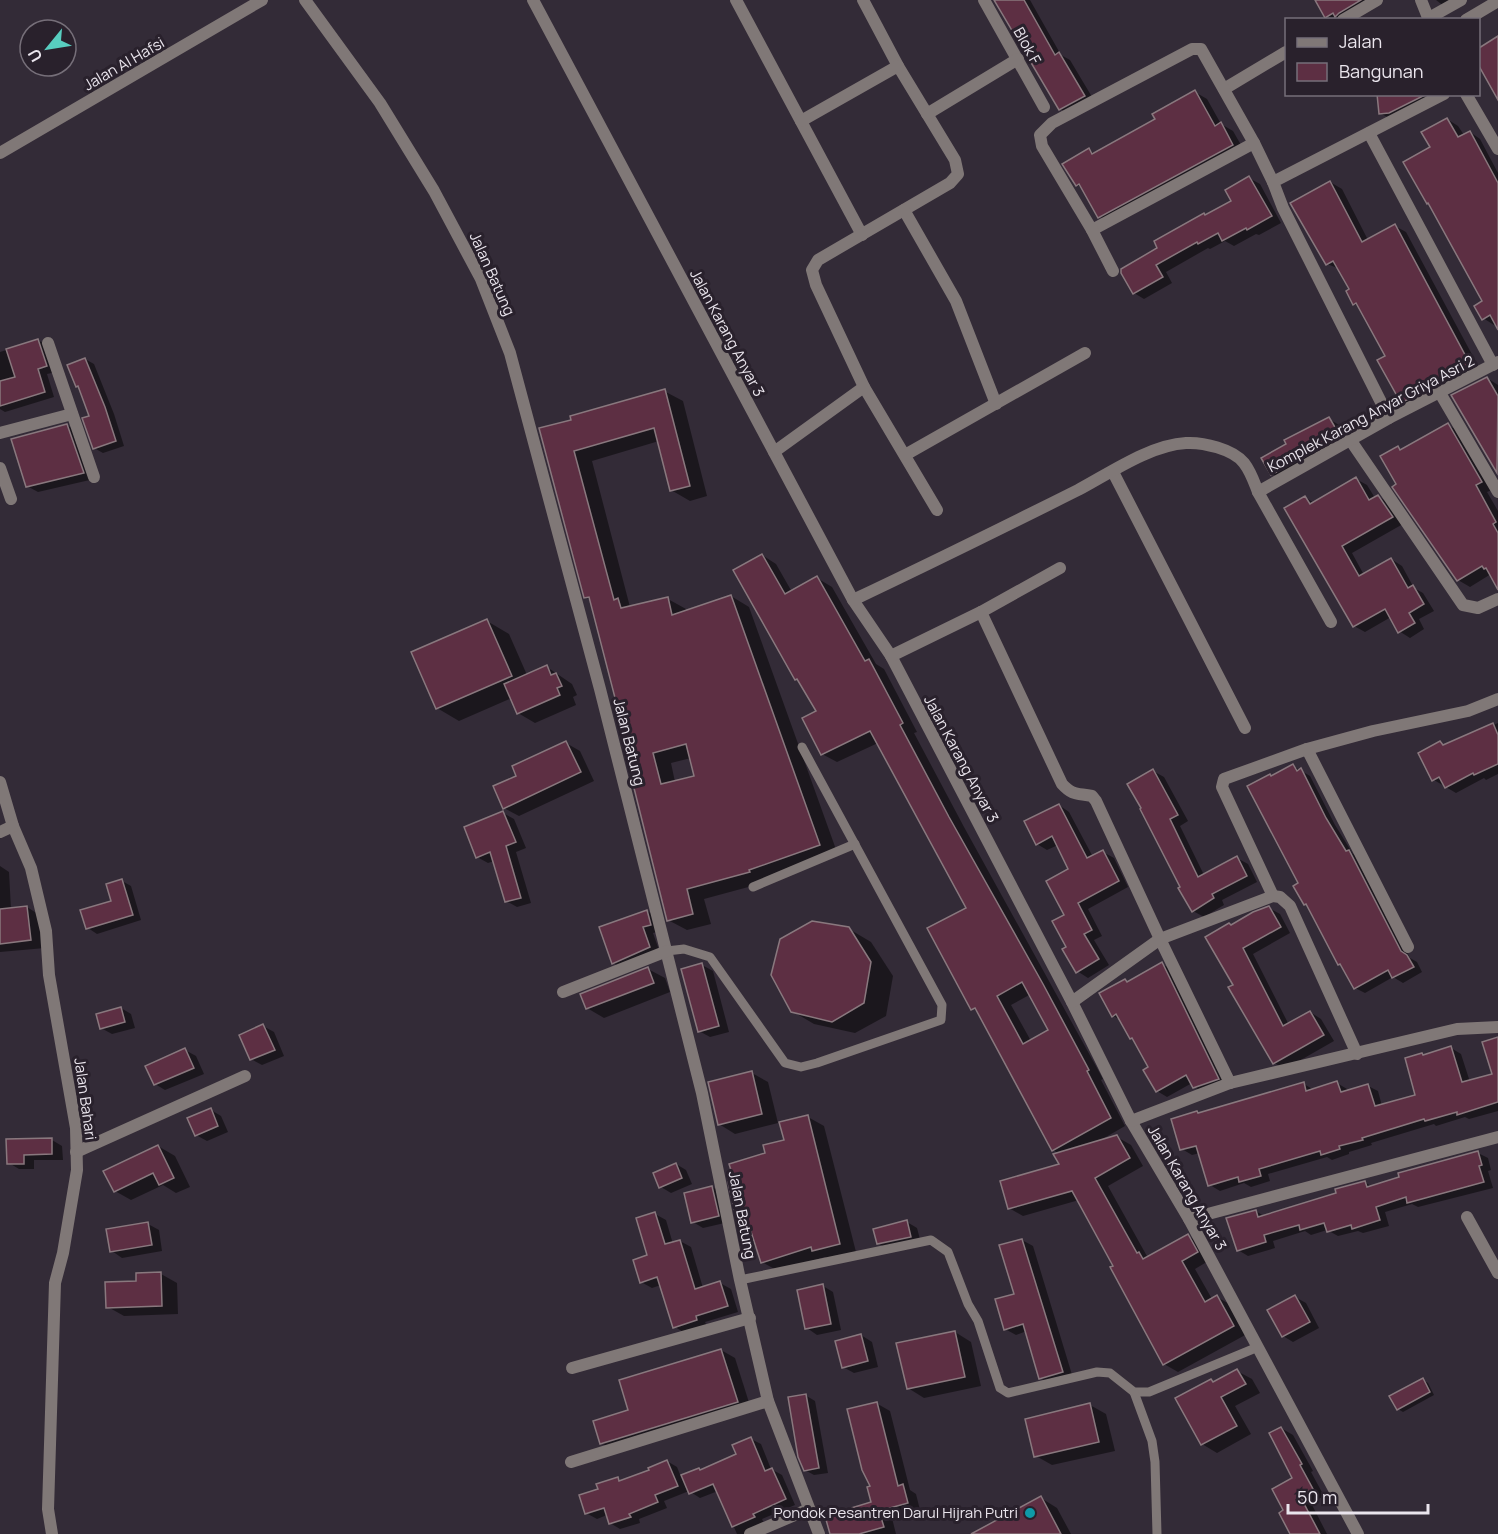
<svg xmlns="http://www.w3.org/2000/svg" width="1498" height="1534" font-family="Manrope,sans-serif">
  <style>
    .shadow { fill: #0007; fill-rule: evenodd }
    .building { fill: #5d2f43; stroke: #89787e; stroke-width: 1.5; fill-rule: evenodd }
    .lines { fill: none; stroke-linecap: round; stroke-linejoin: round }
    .service { stroke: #807877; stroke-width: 9 }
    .minor { stroke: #807877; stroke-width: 12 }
    .culture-dot { fill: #0f9aa8; stroke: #29212c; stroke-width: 2 }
    .labels { text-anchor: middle; stroke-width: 6; stroke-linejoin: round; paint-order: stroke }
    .street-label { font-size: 15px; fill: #eae5ed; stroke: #29212c }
    .poi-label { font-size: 15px; fill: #eae5ed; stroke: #29212c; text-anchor: end }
  </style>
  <rect width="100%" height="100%" fill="#332b37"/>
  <!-- shadow -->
  <g class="shadow">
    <polygon points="996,0 1030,0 1061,55 1070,60 1095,102 1071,115 1060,109"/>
    <polygon points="1317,0 1381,0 1349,20 1331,20 1326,17"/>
    <polygon points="1436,0 1467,0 1449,10"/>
    <polygon points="1195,92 1207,99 1221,124 1233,131 1245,152 1111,223 1099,216 1084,189 1077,185 1089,150 1096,154 1157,119"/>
    <polygon points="1379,94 1430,94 1433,100 1389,118 1380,113"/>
    <polygon points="1447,119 1458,126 1464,135 1470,132 1480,139 1498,173 1498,322 1494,325 1483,318 1484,302 1431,205 1428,203 1432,148"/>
    <polygon points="1249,178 1260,184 1281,223 1259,235 1256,234 1234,246 1225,241 1210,249 1208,248 1166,272 1172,283 1144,299 1134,293 1160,249 1207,216 1233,202"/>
    <polygon points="1330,182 1342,189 1368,240 1395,226 1406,232 1482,373 1413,408 1402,402 1387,356 1359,306 1354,304 1351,290 1340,269 1327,264"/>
    <polygon points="38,340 48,346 56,372 47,374 54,397 5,412 0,409 0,352"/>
    <polygon points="85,359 94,364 114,414 124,446 103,453 94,448 91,417 80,387 77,386"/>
    <polygon points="1487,378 1498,385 1498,472 1454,396"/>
    <path d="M664,391L683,401L707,496L690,501L671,490L659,441L592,461L630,607L668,599L686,609L687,612L731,596L749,607L838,855L767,882L704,899L711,924L687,930L668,920L638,784L591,600L585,597L541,429L573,421ZM691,758L696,778L675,782L671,763Z"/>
    <polygon points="1329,419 1339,425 1347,439 1282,479 1272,474"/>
    <polygon points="67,425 78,432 94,479 38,492 27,486"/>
    <polygon points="1448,425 1460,432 1494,489 1487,492 1498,511 1498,587 1491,574 1470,587 1458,580 1398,485 1398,448 1402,450"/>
    <polygon points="1356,479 1367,485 1375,498 1378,496 1388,503 1403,524 1352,553 1364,575 1391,559 1402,566 1414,588 1423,593 1434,611 1419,619 1424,629 1410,638 1399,631 1391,617 1365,632 1354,626 1305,497 1314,503"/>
    <path d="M762,555L776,564L792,592L817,578L832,587L876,664L884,669L917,732L914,733L964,827L1103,1079L1101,1080L1125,1126L1099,1141L1117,1137L1131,1145L1143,1166L1108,1186L1148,1258L1188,1236L1202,1244L1210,1260L1195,1269L1212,1299L1217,1297L1231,1305L1247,1334L1178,1372L1164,1364L1115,1266L1079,1200L1023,1216L1009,1208L1061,1165L1060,1154L1053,1150L979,1012L973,1009L968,909L878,743L837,762L822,754L818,712L799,680L796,679ZM1031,994L1050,1030L1031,1041L1011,1005Z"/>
    <polygon points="487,621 509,634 527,675 547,667 572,684 577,695 573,697 576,705 535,723 518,713 512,698 459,721 437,708"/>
    <polygon points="1498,723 1498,774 1486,780 1484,778 1456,793 1434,780 1440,742 1446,746"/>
    <polygon points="566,743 580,751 594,781 519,816 504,808 518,777"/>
    <polygon points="1293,766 1310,776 1335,825 1353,854 1359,857 1410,958 1417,962 1422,972 1403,983 1393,977 1365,993 1355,988 1309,906 1305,904 1270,775 1273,777"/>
    <polygon points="1153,771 1164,777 1188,821 1180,826 1204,875 1237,858 1248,864 1257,882 1222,900 1224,905 1204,917 1193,911 1182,888"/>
    <polygon points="1059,805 1069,812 1093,857 1103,852 1114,858 1128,887 1088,909 1102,936 1094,940 1109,965 1088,978 1077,971 1068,948 1066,915 1070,869 1058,845 1047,850 1037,844"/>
    <polygon points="503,813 514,819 526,848 516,852 531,903 517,907 506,901 494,861 488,863 477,857"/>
    <polygon points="0,866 9,872 11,909 27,907 41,916 45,948 0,952"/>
    <polygon points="122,881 131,886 141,920 97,934 88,928 113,902"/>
    <polygon points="1269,908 1280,914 1290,933 1253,954 1289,1025 1310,1012 1321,1019 1334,1041 1285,1069 1274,1063 1235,985 1232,926"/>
    <polygon points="647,911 658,917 661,931 653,933 660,953 624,969 613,963"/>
    <polygon points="849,929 871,942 893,976 886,1016 855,1033 814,1024 792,1011"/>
    <polygon points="1162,964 1172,970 1228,1084 1205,1093 1194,1087 1192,1083 1167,1097 1157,1091 1150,1068 1135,1040 1131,1038 1121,1020 1113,1016 1125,980 1128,982"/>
    <polygon points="702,965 713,971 729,1032 710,1037 699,1031"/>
    <polygon points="648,969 665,978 670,992 604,1018 587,1008"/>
    <polygon points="121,1008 131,1014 135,1028 112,1034 101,1028"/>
    <polygon points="263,1026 274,1032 284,1056 262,1065 251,1059"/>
    <polygon points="1451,1048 1461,1054 1470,1082 1498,1073 1498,1111 1469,1119 1465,1117 1436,1126 1434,1124 1371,1143 1372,1145 1349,1152 1349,1154 1332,1160 1327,1157 1268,1174 1270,1181 1251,1187 1244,1183 1220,1191 1210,1185 1200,1153 1192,1155 1182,1149 1197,1112 1200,1114 1304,1084 1314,1090 1337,1083 1347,1089 1348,1092 1368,1086 1378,1091 1382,1106 1416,1096"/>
    <polygon points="185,1050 196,1056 204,1074 165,1090 155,1084"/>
    <polygon points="752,1073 768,1082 778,1123 735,1134 719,1124"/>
    <polygon points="211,1110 221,1116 228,1132 207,1141 196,1135"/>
    <polygon points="808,1117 824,1126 856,1252 829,1259 825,1257 778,1271 762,1262 747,1218 736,1211 736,1181 786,1141"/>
    <polygon points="52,1140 62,1146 63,1160 34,1160 34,1169 19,1169 9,1163"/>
    <polygon points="158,1146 175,1156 190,1187 176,1193 163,1185 131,1200 115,1191"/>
    <polygon points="1478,1153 1488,1158 1491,1170 1488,1171 1493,1188 1418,1207 1412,1204 1385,1212 1389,1226 1363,1233 1358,1231 1338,1236 1327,1230 1311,1235 1305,1231 1273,1241 1275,1248 1248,1256 1238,1250 1256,1211 1265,1217 1338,1194 1365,1182 1372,1187"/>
    <polygon points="676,1164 686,1170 692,1184 671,1193 661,1187"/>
    <polygon points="712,1187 723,1193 729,1222 703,1228 693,1222"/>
    <polygon points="655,1214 666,1220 673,1244 680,1241 691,1247 703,1288 720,1283 731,1289 738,1312 705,1322 707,1326 685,1333 675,1327 661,1285 652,1288 641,1282 649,1256"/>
    <polygon points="907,1222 917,1228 921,1243 889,1250 878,1243"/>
    <polygon points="148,1224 159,1230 162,1251 122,1258 112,1251"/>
    <polygon points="1022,1240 1033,1246 1073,1378 1051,1384 1040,1378 1027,1331 1016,1335 1005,1329 1015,1295"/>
    <polygon points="161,1274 177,1283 178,1314 124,1316 108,1307 138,1282"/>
    <polygon points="823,1286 833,1292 841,1330 817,1335 807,1328"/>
    <polygon points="1295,1297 1306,1303 1319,1328 1293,1342 1283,1336"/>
    <polygon points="955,1332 971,1342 981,1386 924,1398 908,1388"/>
    <polygon points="861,1335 872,1342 878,1367 854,1373 843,1367"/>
    <polygon points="721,1350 735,1358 751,1409 615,1451 601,1443 630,1411"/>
    <polygon points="1237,1371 1252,1379 1260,1393 1235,1406 1251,1434 1217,1453 1202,1444 1211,1380 1215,1382"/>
    <polygon points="1423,1380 1428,1383 1434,1395 1403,1412 1398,1409"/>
    <polygon points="805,1395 815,1401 828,1473 814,1475 805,1470"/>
    <polygon points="876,1403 890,1411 910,1490 916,1494 920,1510 892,1518 896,1534 832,1534 873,1503"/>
    <polygon points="1090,1405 1106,1414 1115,1451 1052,1465 1036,1456"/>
    <polygon points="1281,1428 1293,1435 1313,1471 1311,1472 1324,1496 1311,1503 1327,1534 1292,1534 1285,1511 1294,1479"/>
    <polygon points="751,1439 761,1444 771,1469 782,1475 795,1505 762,1519 766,1528 753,1534 737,1534 718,1491 700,1498 689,1491 664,1501 667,1508 639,1519 640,1523 620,1529 610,1523 607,1515 597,1519 586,1513 600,1490 618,1479 623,1482 651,1471 667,1461 677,1467 681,1477 699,1470 701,1471 738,1455"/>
    <polygon points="1041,1498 1057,1508 1071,1534 974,1534"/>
  </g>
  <!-- building -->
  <g class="building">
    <polygon points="994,0 1024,0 1055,55 1059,52 1085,96 1059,110"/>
    <polygon points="1315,0 1361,0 1339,13 1335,17 1333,13 1325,18"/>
    <polygon points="1498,36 1498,100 1479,66 1479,48"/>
    <polygon points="1195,90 1215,126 1221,122 1233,145 1098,218 1079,184 1076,186 1062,164 1089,148 1092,154 1155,119 1152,114"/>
    <polygon points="1377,94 1425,94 1425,95 1389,113 1379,114"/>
    <polygon points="1447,118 1458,137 1470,131 1498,183 1498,330 1490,315 1482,320 1474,306 1482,301 1428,203 1427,204 1403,162 1430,147 1421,132"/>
    <polygon points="1249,176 1272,216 1247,230 1246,228 1222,241 1218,233 1198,244 1197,242 1156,265 1163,277 1133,294 1121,273 1121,269 1157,248 1154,241 1204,213 1205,215 1231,201 1225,190"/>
    <polygon points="1330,181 1362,242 1395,224 1471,366 1401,403 1377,360 1385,356 1356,303 1353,305 1346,291 1349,289 1333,261 1326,265 1290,203"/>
    <polygon points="38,339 47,366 38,369 45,392 0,406 0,381 15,377 6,349"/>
    <polygon points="85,358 105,407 116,441 93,449 82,418 89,416 78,386 76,387 67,365"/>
    <polygon points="1487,377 1498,396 1497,473 1451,395"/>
    <path d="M665,389L690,486L670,491L654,428L574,451L614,600L618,598L621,608L668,597L672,615L731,595L820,845L749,870L750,872L687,889L693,914L667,921L633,784L637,783L589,597L584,598L539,428L571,420L570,416ZM686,744L694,776L661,784L653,753Z"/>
    <polygon points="1329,417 1339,434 1317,446 1319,448 1271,475 1261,458 1286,444 1284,440"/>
    <polygon points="1448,423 1482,482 1476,485 1496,522 1493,524 1498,533 1498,590 1486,568 1484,569 1482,566 1457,581 1392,487 1396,484 1380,456 1398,446 1400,450"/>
    <polygon points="67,424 84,473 26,487 11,439"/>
    <polygon points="1356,477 1369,500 1378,495 1393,517 1342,546 1359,576 1391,558 1408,588 1413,585 1424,604 1409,613 1415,623 1398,633 1385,609 1353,627 1284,508 1305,496 1310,504"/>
    <path d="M762,554L785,594L817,576L865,661L869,659L903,723L900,725L949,817L1043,984L1089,1070L1087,1071L1111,1118L1052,1151L975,1008L971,1010L927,928L966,908L870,731L821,755L802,718L816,711L797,679L795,680L733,570ZM1022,982L1048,1030L1023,1044L997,996Z"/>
    <polygon points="487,619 512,676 436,709 411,652"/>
    <polygon points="547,665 551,675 556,673 562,686 557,688 560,695 517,714 504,684"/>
    <polygon points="1493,723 1498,735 1498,764 1474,775 1473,773 1445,788 1439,777 1432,781 1418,753 1440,741 1443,745"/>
    <polygon points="566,741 581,772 503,809 493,786 516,776 512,766"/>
    <polygon points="1293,764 1297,771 1301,768 1326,818 1346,851 1349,850 1401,951 1407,955 1414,967 1392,978 1388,970 1354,989 1340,964 1338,965 1306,904 1304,905 1293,886 1298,883 1247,786 1270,774 1271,776"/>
    <polygon points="1153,769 1178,815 1170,819 1198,877 1237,856 1247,876 1212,894 1214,898 1192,912 1178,888 1180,887 1140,809 1141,808 1127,784"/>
    <polygon points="1059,804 1087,858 1103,850 1119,881 1078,903 1092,930 1084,934 1099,959 1076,973 1062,949 1066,947 1052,921 1064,915 1046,881 1068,869 1052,836 1036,845 1024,821"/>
    <polygon points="503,811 516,842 506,846 521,898 505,902 490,852 476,858 464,827"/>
    <polygon points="122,879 133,915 86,929 80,910 111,901 106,884"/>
    <polygon points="27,906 31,940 0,944 0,909"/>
    <polygon points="1269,906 1281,927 1243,948 1283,1026 1310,1011 1324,1035 1273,1064 1228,987 1233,985 1205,937 1229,923 1231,925 1253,912"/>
    <polygon points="647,910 651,925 643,927 650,947 612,964 599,927"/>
    <polygon points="812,921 849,927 871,962 864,1003 832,1022 791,1012 771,975 780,939"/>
    <polygon points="1162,962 1219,1079 1193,1088 1186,1075 1156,1092 1143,1070 1148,1067 1132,1038 1130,1039 1116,1014 1112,1017 1099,993 1125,979 1127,982"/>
    <polygon points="702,963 719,1026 698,1032 681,969"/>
    <polygon points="648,967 654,983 586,1009 580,994"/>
    <polygon points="121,1007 125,1022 100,1029 96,1014"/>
    <polygon points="263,1024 275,1050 250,1060 239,1035"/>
    <polygon points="1498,1037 1498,1102 1457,1115 1457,1112 1425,1121 1424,1119 1362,1138 1363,1140 1339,1146 1340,1149 1321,1155 1320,1151 1259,1169 1261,1176 1239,1182 1238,1177 1208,1186 1196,1146 1180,1150 1171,1119 1197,1111 1198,1113 1304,1082 1306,1091 1337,1081 1341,1092 1368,1084 1375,1106 1415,1095 1405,1058 1422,1053 1423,1055 1451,1046 1462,1082 1492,1074 1482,1042"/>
    <polygon points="185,1048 194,1068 154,1085 145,1066"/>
    <polygon points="752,1071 762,1114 718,1125 708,1082"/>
    <polygon points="211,1108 218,1126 195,1136 187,1118"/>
    <polygon points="808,1115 840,1244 812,1251 811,1247 761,1263 744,1210 735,1212 728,1182 734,1180 729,1164 765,1153 763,1145 784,1140 779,1122"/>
    <polygon points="1117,1135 1130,1158 1095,1178 1137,1253 1139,1252 1143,1259 1188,1234 1198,1252 1182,1261 1205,1302 1217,1295 1234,1326 1163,1365 1110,1267 1113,1266 1072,1191 1008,1209 1000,1181 1059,1164 1053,1154"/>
    <polygon points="52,1138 52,1154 24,1155 24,1164 7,1164 6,1139"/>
    <polygon points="158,1145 174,1178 159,1185 153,1173 114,1192 103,1171"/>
    <polygon points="1478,1151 1482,1165 1479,1166 1484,1182 1407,1203 1406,1197 1376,1207 1380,1220 1352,1229 1351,1225 1327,1232 1324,1223 1300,1230 1299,1225 1264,1235 1266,1242 1237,1251 1226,1218 1256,1210 1258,1217 1336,1193 1335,1189 1365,1181 1367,1187 1399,1177 1398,1173"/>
    <polygon points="676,1163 682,1178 659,1188 653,1173"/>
    <polygon points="712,1186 719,1216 691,1223 684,1193"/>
    <polygon points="655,1212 665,1244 680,1240 695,1289 720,1281 728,1306 696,1316 697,1320 673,1328 657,1277 640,1283 633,1260 647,1255 636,1218"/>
    <polygon points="907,1220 911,1237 877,1244 873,1229"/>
    <polygon points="148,1222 152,1245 110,1252 106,1229"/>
    <polygon points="1022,1239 1063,1372 1039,1379 1023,1324 1004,1330 995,1299 1014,1294 999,1245"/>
    <polygon points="161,1272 162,1306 106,1308 105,1282 136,1281 136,1273"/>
    <polygon points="823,1284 831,1324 805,1329 797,1290"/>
    <polygon points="1295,1295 1310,1322 1282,1337 1267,1310"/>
    <polygon points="955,1331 965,1377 907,1389 896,1343"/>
    <polygon points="861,1334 868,1361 842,1368 835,1341"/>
    <polygon points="721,1349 738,1402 600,1444 593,1421 628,1410 619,1380"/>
    <polygon points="1237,1369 1246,1384 1221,1397 1237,1426 1201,1445 1175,1398 1211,1379 1213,1382"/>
    <polygon points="1423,1378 1430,1392 1397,1410 1389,1396"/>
    <polygon points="806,1394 819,1468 804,1471 798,1457 788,1397"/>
    <polygon points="877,1402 898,1486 903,1484 908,1503 879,1511 884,1527 859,1534 830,1534 825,1516 871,1502 867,1487 870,1486 862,1470 847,1409"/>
    <polygon points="1090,1403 1099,1442 1034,1457 1025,1419"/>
    <polygon points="1281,1427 1302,1464 1300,1465 1313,1489 1300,1496 1320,1534 1290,1534 1279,1513 1283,1510 1272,1489 1292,1478 1269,1433"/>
    <polygon points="751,1437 765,1471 772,1468 786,1499 753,1514 755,1517 732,1527 713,1484 689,1494 681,1475 699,1468 700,1470 736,1454 732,1445"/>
    <polygon points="667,1460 678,1486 655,1495 658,1502 629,1514 631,1517 609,1524 604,1508 585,1514 579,1495 598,1489 596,1484 618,1477 619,1481 649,1470 648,1468"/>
    <polygon points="1041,1496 1061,1534 971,1534"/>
  </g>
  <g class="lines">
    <!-- service -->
    <g class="service">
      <polyline points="753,887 855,844"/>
      <polyline points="667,951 684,949 710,957 785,1063 801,1067 817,1063 941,1020 942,1005 802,747"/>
      <polyline points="740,1280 931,1240 948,1252 968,1304 978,1321 1000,1388 1008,1393 1097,1372 1110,1373 1134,1392 1149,1392 1258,1347"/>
      <polyline points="1134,1392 1152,1441 1155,1462 1157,1534"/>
    </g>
    <!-- minor -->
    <g class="minor">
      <polyline points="305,0 380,103 434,191 481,279 510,353 600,689 702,1093 740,1280 768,1401 819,1534"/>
      <polyline points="533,0 853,600 891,656 1072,1002 1131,1121 1189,1219 1358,1534"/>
      <polyline points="736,0 862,235"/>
      <polyline points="863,0 898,66 955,160 958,174 950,183 818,260 812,270 816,285 864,387 937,510"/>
      <polyline points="984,0 1044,107"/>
      <polyline points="1421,0 1429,20"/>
      <polyline points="1429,18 1461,0"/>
      <polyline points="1343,20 1377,0"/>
      <polyline points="1466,20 1498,1"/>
      <polyline points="1224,89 1286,52"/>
      <polyline points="1466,94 1498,149"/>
      <polyline points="927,114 1018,59"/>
      <polyline points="801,121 898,66"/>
      <polyline points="1369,133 1493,365"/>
      <polyline points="0,153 262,0"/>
      <polyline points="904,210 956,301 996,404"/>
      <polyline points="1092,230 1254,143"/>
      <polyline points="1113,271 1092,230 1042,146 1040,135 1052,123 1192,49 1201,49 1254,143 1273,182"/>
      <polyline points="48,343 94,477"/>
      <polyline points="1440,393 1498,492"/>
      <polyline points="1389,418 1283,208 1273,182 1444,94"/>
      <polyline points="0,433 72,414"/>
      <polyline points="1351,441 1463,605 1478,608 1498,599"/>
      <polyline points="774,452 864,387"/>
      <polyline points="905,455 1085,353"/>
      <polyline points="0,468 11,499"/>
      <polyline points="1113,472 1245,728"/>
      <polyline points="1258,492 1389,418 1498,362"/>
      <path d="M853,600C929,564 1004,527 1078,490C1110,473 1150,445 1186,443C1203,442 1233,449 1244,463C1251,472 1254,482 1258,492L1331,622"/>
      <path d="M981,612L1062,784C1073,796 1077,793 1092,796L1096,801L1160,939L1230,1083"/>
      <polyline points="891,656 981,612 1060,568"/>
      <polyline points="1307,749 1408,947"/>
      <polyline points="0,782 13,826 31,868 46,931 49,975 76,1128 77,1170 63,1253 55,1283 48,1509 52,1534"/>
      <polyline points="0,832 13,826"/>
      <polyline points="1273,896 1222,787 1224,779 1307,749 1373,731 1468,711 1498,699"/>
      <polyline points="563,992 667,951"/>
      <polyline points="1072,1002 1160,939 1273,896 1280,897 1290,906 1357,1054"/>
      <polyline points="1131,1121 1230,1083 1457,1029 1498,1027"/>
      <polyline points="76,1152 245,1076"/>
      <polyline points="1467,1217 1498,1273"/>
      <polyline points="1189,1219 1498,1137"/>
      <polyline points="572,1368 750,1318"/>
      <polyline points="571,1462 768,1401"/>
      <polyline points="750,1534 809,1509"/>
    </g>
  </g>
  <!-- markers -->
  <circle class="culture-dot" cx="1030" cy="1513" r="6"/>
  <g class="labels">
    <!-- street labels -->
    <g class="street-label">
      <text transform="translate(1027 46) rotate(61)" y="5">Blok F</text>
      <text transform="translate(124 64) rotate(-30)" y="5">Jalan Al Hafsi</text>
      <text transform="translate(492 274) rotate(66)" y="5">Jalan Batung</text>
      <text transform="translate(727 333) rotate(62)" y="5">Jalan Karang Anyar 3</text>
      <text transform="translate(1371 414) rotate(-28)" y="5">Komplek Karang Anyar Griya Asri 2</text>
      <text transform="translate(629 742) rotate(76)" y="5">Jalan Batung</text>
      <text transform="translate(961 759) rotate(62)" y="5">Jalan Karang Anyar 3</text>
      <text transform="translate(85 1099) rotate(82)" y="5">Jalan Bahari</text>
      <text transform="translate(1187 1188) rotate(60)" y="5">Jalan Karang Anyar 3</text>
      <text transform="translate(742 1215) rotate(79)" y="5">Jalan Batung</text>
    </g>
    <!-- poi labels -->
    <g class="poi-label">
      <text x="1018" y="1518">Pondok Pesantren Darul Hijrah Putri</text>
    </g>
  </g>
  <!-- legend -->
  <rect x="1285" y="18" width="195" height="78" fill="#29212c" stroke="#766f79" stroke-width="1.5"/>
  <rect x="1297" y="38" width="30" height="9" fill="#807877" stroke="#766f79" stroke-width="1.5"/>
  <text x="1339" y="48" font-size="18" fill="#eae5ed">Jalan</text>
  <rect x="1297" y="63" width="30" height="18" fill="#5d2f43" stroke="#766f79" stroke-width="1.5"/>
  <text x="1339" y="78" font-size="18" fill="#eae5ed">Bangunan</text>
  <!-- north arrow -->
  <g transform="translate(48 48) rotate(240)"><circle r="28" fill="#29212c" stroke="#766f79" stroke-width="1.5"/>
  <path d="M0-4.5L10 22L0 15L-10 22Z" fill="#58cec0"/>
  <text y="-9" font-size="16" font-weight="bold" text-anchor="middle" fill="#eae5ed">U</text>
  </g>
  <!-- scale -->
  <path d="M1288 1504v9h140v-9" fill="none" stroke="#eae5ed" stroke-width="3"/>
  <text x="1297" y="1504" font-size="18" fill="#eae5ed" stroke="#29212c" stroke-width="4.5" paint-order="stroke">50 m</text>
</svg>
